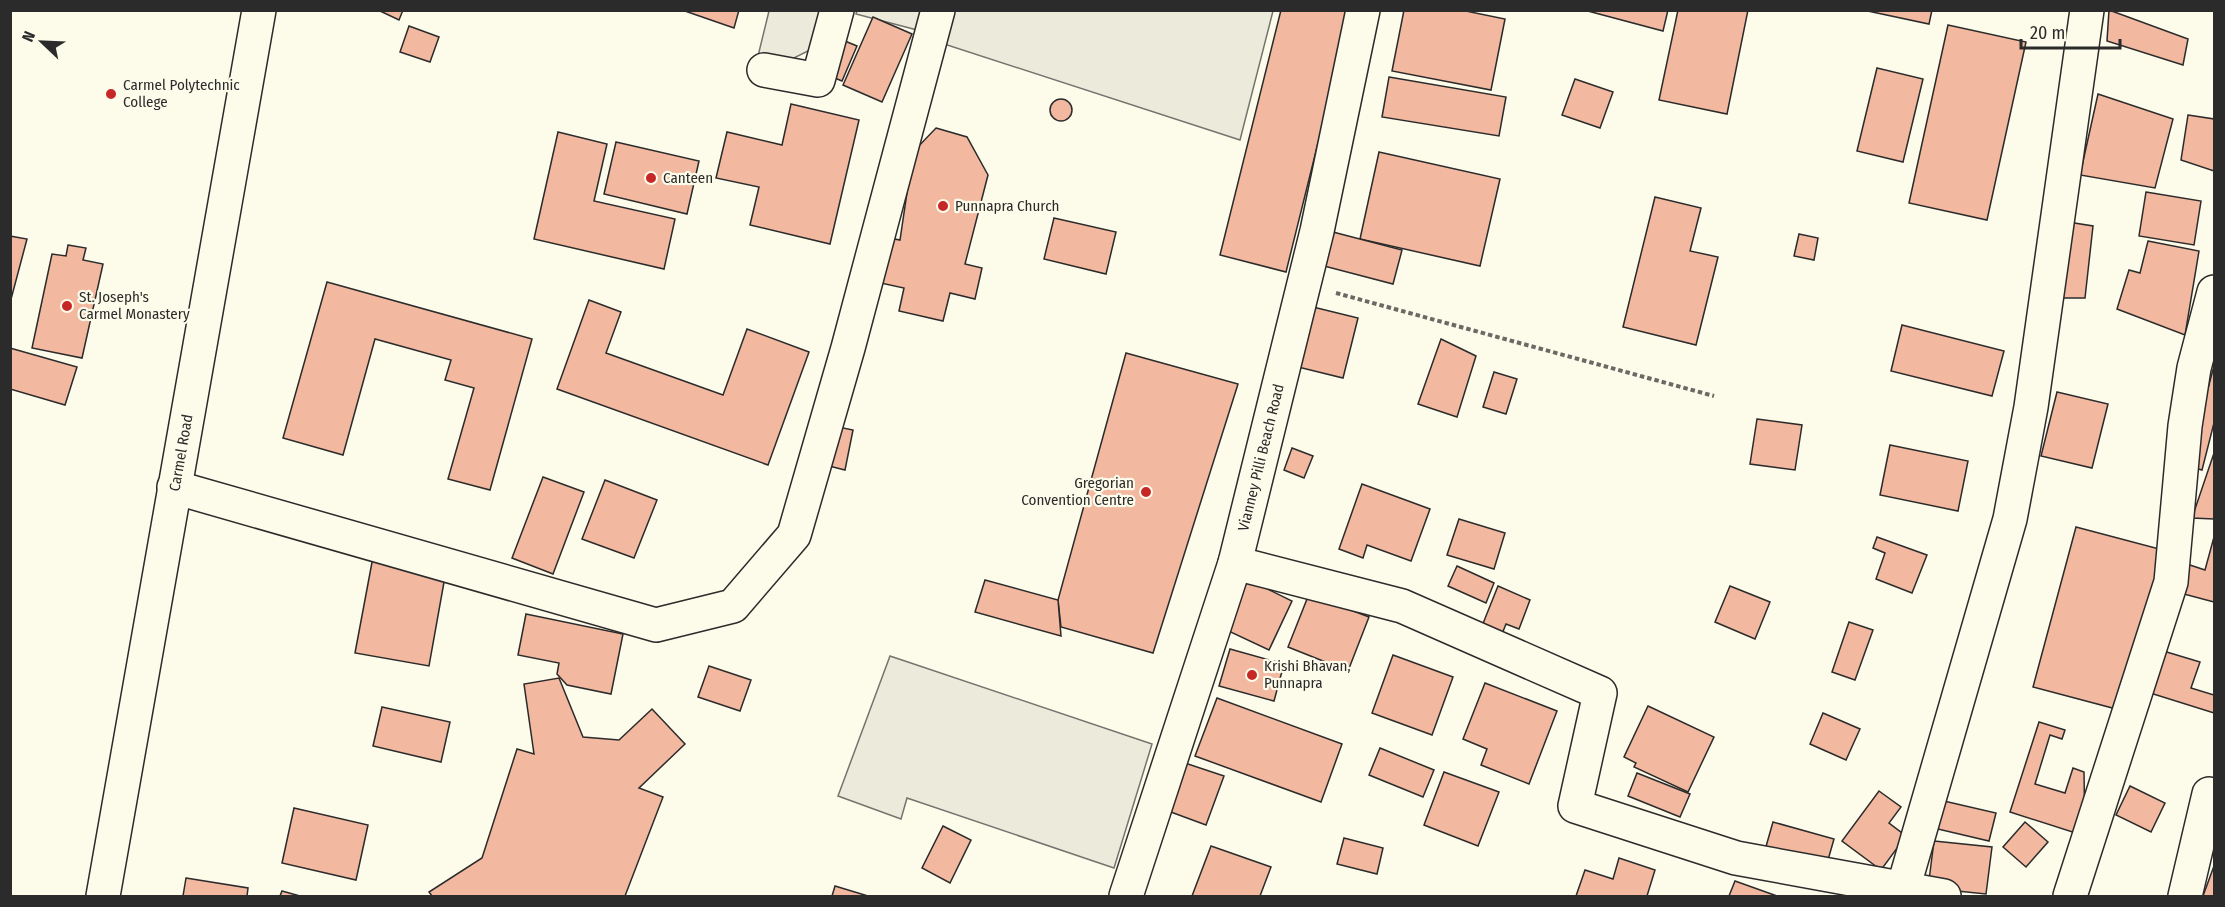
<svg xmlns="http://www.w3.org/2000/svg" width="2225" height="907" font-family="'Fira Sans Condensed',sans-serif">
  <style>
    .green { fill: #ecebdb; stroke: #74746e; stroke-width: 1.5 }
    .parking { fill: #eceadb; stroke: #74746e; stroke-width: 1.5 }
    .building { fill: #f2b8a0; stroke: #2b2b2b; stroke-width: 1.5 }
    .lines { fill: none; stroke-linecap: round; stroke-linejoin: round }
    .minor-casing { stroke: #2b2b2b; stroke-width: 36 }
    .path { stroke: #6a6964; stroke-width: 4; stroke-dasharray: 4.5 3; stroke-linecap: butt }
    .minor { stroke: #fdfbea; stroke-width: 33 }
    .poi-dot { fill: #c62828; stroke: #fdfbea; stroke-width: 2 }
    .labels { text-anchor: middle; stroke-width: 4.5; stroke-linejoin: round; paint-order: stroke }
    .poi-label { font-size: 15px; fill: #2b2b2b; stroke: #fdfbea; text-anchor: start }
    .street-label { font-size: 15px; fill: #2b2b2b; stroke: #fdfbea }
  </style>
  <rect width="100%" height="100%" fill="#fdfbea"/>
  <!-- green -->
  <g class="green">
    <polygon points="769,11 823,11 810,50 784,63 758,56"/>
    <polygon points="947,11 1273,11 1240,140 938,42"/>
    <polygon points="890,656 1152,744 1114,868 907,798 901,819 838,796"/>
  </g>
  <!-- parking -->
  <polygon class="parking" points="857,10 927,11 921,31 856,14"/>
  <!-- building -->
  <g class="building">
    <polygon points="378,10 403,10 399,20"/>
    <polygon points="682,10 739,10 734,28"/>
    <polygon points="1281,10 1351,10 1286,272 1220,255"/>
    <polygon points="1404,10 1461,10 1505,19 1491,90 1392,71"/>
    <polygon points="1584,10 1668,10 1663,31"/>
    <polygon points="1678,10 1748,10 1727,114 1659,100"/>
    <polygon points="1863,10 1932,10 1929,24"/>
    <polygon points="2109,10 2188,39 2183,65 2107,41"/>
    <polygon points="873,17 912,34 882,102 843,85"/>
    <polygon points="1948,25 2026,42 1987,220 1909,203"/>
    <polygon points="409,26 439,37 430,62 400,52"/>
    <polygon points="840,39 857,46 842,81 825,74"/>
    <polygon points="1877,68 1923,79 1903,162 1857,151"/>
    <polygon points="1389,77 1506,97 1499,136 1382,117"/>
    <polygon points="1575,79 1613,92 1600,128 1562,115"/>
    <polygon points="2098,94 2173,119 2155,188 2080,175"/>
    <circle cx="1061" cy="110" r="11"/>
    <polygon points="791,104 859,120 830,244 750,225 759,187 716,178 727,132 782,145"/>
    <polygon points="2188,115 2214,119 2214,171 2181,160"/>
    <polygon points="936,128 967,137 988,175 965,264 982,268 975,299 950,293 943,321 899,311 904,288 876,282 884,237 900,240 913,152"/>
    <polygon points="558,132 607,144 594,201 675,219 664,269 534,239"/>
    <polygon points="616,142 699,161 687,214 604,194"/>
    <polygon points="1379,152 1500,179 1480,266 1360,239"/>
    <polygon points="2146,192 2201,201 2194,245 2139,236"/>
    <polygon points="1655,197 1701,208 1690,251 1718,257 1696,345 1623,327"/>
    <polygon points="1054,218 1116,232 1106,274 1044,259"/>
    <polygon points="2068,222 2093,226 2085,298 2053,298"/>
    <polygon points="1333,232 1402,250 1393,284 1324,266"/>
    <polygon points="1799,234 1818,238 1814,260 1794,256"/>
    <polygon points="10,236 27,239 10,303"/>
    <polygon points="2148,241 2199,251 2185,335 2117,309 2129,270 2140,273"/>
    <polygon points="68,245 86,248 83,260 103,264 82,358 32,348 52,254 66,256"/>
    <polygon points="327,282 532,339 490,490 448,479 474,388 445,380 451,360 375,339 343,455 283,438"/>
    <polygon points="589,300 621,312 606,353 723,395 747,329 809,352 768,465 557,389"/>
    <polygon points="1313,307 1358,318 1343,378 1298,367"/>
    <polygon points="1902,325 2004,351 1992,396 1891,371"/>
    <polygon points="1441,339 1476,356 1457,417 1418,404"/>
    <polygon points="10,348 77,367 65,405 10,389"/>
    <polygon points="1126,353 1238,384 1153,653 1061,627 1058,600"/>
    <polygon points="2214,366 2214,423 2202,470 2187,466"/>
    <polygon points="1494,372 1517,379 1506,414 1483,407"/>
    <polygon points="2057,392 2108,404 2092,468 2041,456"/>
    <polygon points="1757,419 1802,425 1795,470 1750,464"/>
    <polygon points="829,425 853,430 845,470 821,464"/>
    <polygon points="1890,445 1968,461 1958,511 1880,495"/>
    <polygon points="1292,448 1313,456 1304,478 1284,470"/>
    <polygon points="2214,453 2214,519 2192,518"/>
    <polygon points="543,477 584,492 553,574 512,558"/>
    <polygon points="605,480 657,500 634,558 582,539"/>
    <polygon points="1362,484 1430,509 1411,561 1367,545 1363,558 1339,549"/>
    <polygon points="1459,519 1505,533 1494,569 1447,555"/>
    <polygon points="2076,527 2163,550 2120,710 2033,687"/>
    <polygon points="1877,537 1927,555 1912,593 1876,579 1885,553 1873,548"/>
    <polygon points="2214,537 2214,602 2180,593 2187,564 2205,570"/>
    <polygon points="373,557 446,571 429,666 355,653"/>
    <polygon points="1457,566 1494,583 1486,603 1448,586"/>
    <polygon points="1245,578 1292,601 1269,650 1222,628"/>
    <polygon points="985,580 1058,600 1061,636 975,612"/>
    <polygon points="1498,586 1530,600 1519,629 1506,624 1500,639 1480,631"/>
    <polygon points="1730,586 1770,602 1755,639 1715,622"/>
    <polygon points="1309,594 1369,617 1348,671 1288,647"/>
    <polygon points="526,614 623,634 611,694 567,685 557,674 559,663 518,655"/>
    <polygon points="1849,622 1873,630 1855,680 1832,672"/>
    <polygon points="1230,649 1284,664 1274,701 1219,686"/>
    <polygon points="2160,650 2200,662 2191,688 2214,695 2214,713 2147,692"/>
    <polygon points="1393,655 1453,677 1432,735 1372,713"/>
    <polygon points="709,666 751,680 740,711 698,697"/>
    <polygon points="559,678 583,737 619,740 652,709 685,744 639,788 663,797 625,896 432,896 429,892 482,858 517,749 534,754 524,684"/>
    <polygon points="1485,683 1557,711 1529,784 1481,765 1487,749 1463,739"/>
    <polygon points="1217,698 1342,744 1321,802 1195,756"/>
    <polygon points="1648,706 1714,737 1688,792 1634,767 1636,763 1624,757"/>
    <polygon points="382,707 450,722 441,762 373,746"/>
    <polygon points="1823,713 1860,729 1846,760 1810,744"/>
    <polygon points="2039,722 2065,730 2062,739 2050,735 2035,784 2065,793 2073,768 2084,772 2085,836 2010,812"/>
    <polygon points="1380,748 1434,770 1423,797 1369,775"/>
    <polygon points="1179,761 1224,776 1206,825 1160,808"/>
    <polygon points="1444,772 1499,792 1478,846 1424,825"/>
    <polygon points="1637,773 1690,794 1680,817 1628,796"/>
    <polygon points="2130,786 2165,803 2151,832 2116,815"/>
    <polygon points="1879,791 1901,807 1889,823 1906,836 1881,870 1842,841"/>
    <polygon points="1931,798 1996,813 1989,841 1925,826"/>
    <polygon points="294,808 368,825 356,880 282,863"/>
    <polygon points="1773,822 1834,839 1824,874 1763,857"/>
    <polygon points="2025,822 2048,842 2026,867 2003,847"/>
    <polygon points="943,826 971,840 950,883 922,868"/>
    <polygon points="1344,838 1383,848 1377,874 1337,864"/>
    <polygon points="1934,841 1992,847 1986,894 1928,888"/>
    <polygon points="1211,846 1271,867 1260,896 1192,896"/>
    <polygon points="1619,858 1655,870 1647,896 1576,896 1585,870 1613,879"/>
    <polygon points="2214,866 2214,896 2203,896"/>
    <polygon points="186,878 248,888 247,896 183,896"/>
    <polygon points="1735,881 1777,896 1729,896"/>
    <polygon points="835,886 868,896 832,896"/>
    <polygon points="282,891 300,896 280,896"/>
  </g>
  <g class="lines">
    <defs>
      <g id="minor">
        <polyline points="764,70 818,80 837,10"/>
        <polyline points="174,487 656,625 733,606 794,535 848,348 938,10"/>
        <polyline points="1235,563 1402,606 1600,693 1575,806 1736,858 1944,896"/>
        <polyline points="1903,889 2010,519 2031,407 2087,10"/>
        <path id="s1" d="M103,896L259,10"/>
        <path id="s2" d="M1126,896L1235,563L1317,231L1363,10"/>
        <polyline points="2070,896 2171,582 2185,426 2194,368 2214,292"/>
        <polyline points="2185,896 2209,794"/>
      </g>
    </defs>
    <!-- minor casing -->
    <use href="#minor" class="minor-casing"/>
    <!-- path -->
    <polyline class="path" points="1336,293 1714,396"/>
    <!-- minor -->
    <use href="#minor" class="minor"/>
  </g>
  <!-- markers -->
  <g class="poi-dot">
    <circle cx="111" cy="94" r="6"/>
    <circle cx="651" cy="178" r="6"/>
    <circle cx="943" cy="206" r="6"/>
    <circle cx="67" cy="306" r="6"/>
    <circle cx="1146" cy="492" r="6"/>
    <circle cx="1252" cy="675" r="6"/>
  </g>
  <g class="labels">
    <!-- poi labels -->
    <g class="poi-label">
      <text x="123" y="90">Carmel Polytechnic<tspan x="123" dy="17">College</tspan></text>
      <text x="663" y="183">Canteen</text>
      <text x="955" y="211">Punnapra Church</text>
      <text x="79" y="302">St. Joseph's<tspan x="79" dy="17">Carmel Monastery</tspan></text>
      <text x="1134" y="488" text-anchor="end">Gregorian<tspan x="1134" dy="17">Convention Centre</tspan></text>
      <text x="1264" y="671">Krishi Bhavan,<tspan x="1264" dy="17">Punnapra</tspan></text>
    </g>
    <!-- street labels -->
    <g class="street-label">
      <text dy="5" stroke="none"><textPath href="#s1" startOffset="450">Carmel Road</textPath></text>
      <text dy="5" stroke="none"><textPath href="#s2" startOffset="459">Vianney Pilli Beach Road</textPath></text>
    </g>
  </g>
  <!-- border -->
  <rect width="2225" height="907" fill="none" stroke="#2b2b2b" stroke-width="24"/>
  <!-- north arrow -->
  <g transform="translate(42 42) rotate(293)" stroke="#fdfbea" stroke-width="4.5" paint-order="stroke">
  <path d="M0-4.5L10 22L0 15L-10 22Z" fill="#2b2b2b"/>
  <text y="-9" font-size="16" font-weight="bold" text-anchor="middle" fill="#2b2b2b">N</text>
  </g>
  <!-- scale -->
  <path d="M2021 39v9h99v-9" fill="none" stroke="#2b2b2b" stroke-width="3"/>
  <text x="2030" y="39" font-size="18" fill="#2b2b2b" stroke="#fdfbea" stroke-width="4.5" paint-order="stroke">20 m</text>
</svg>
